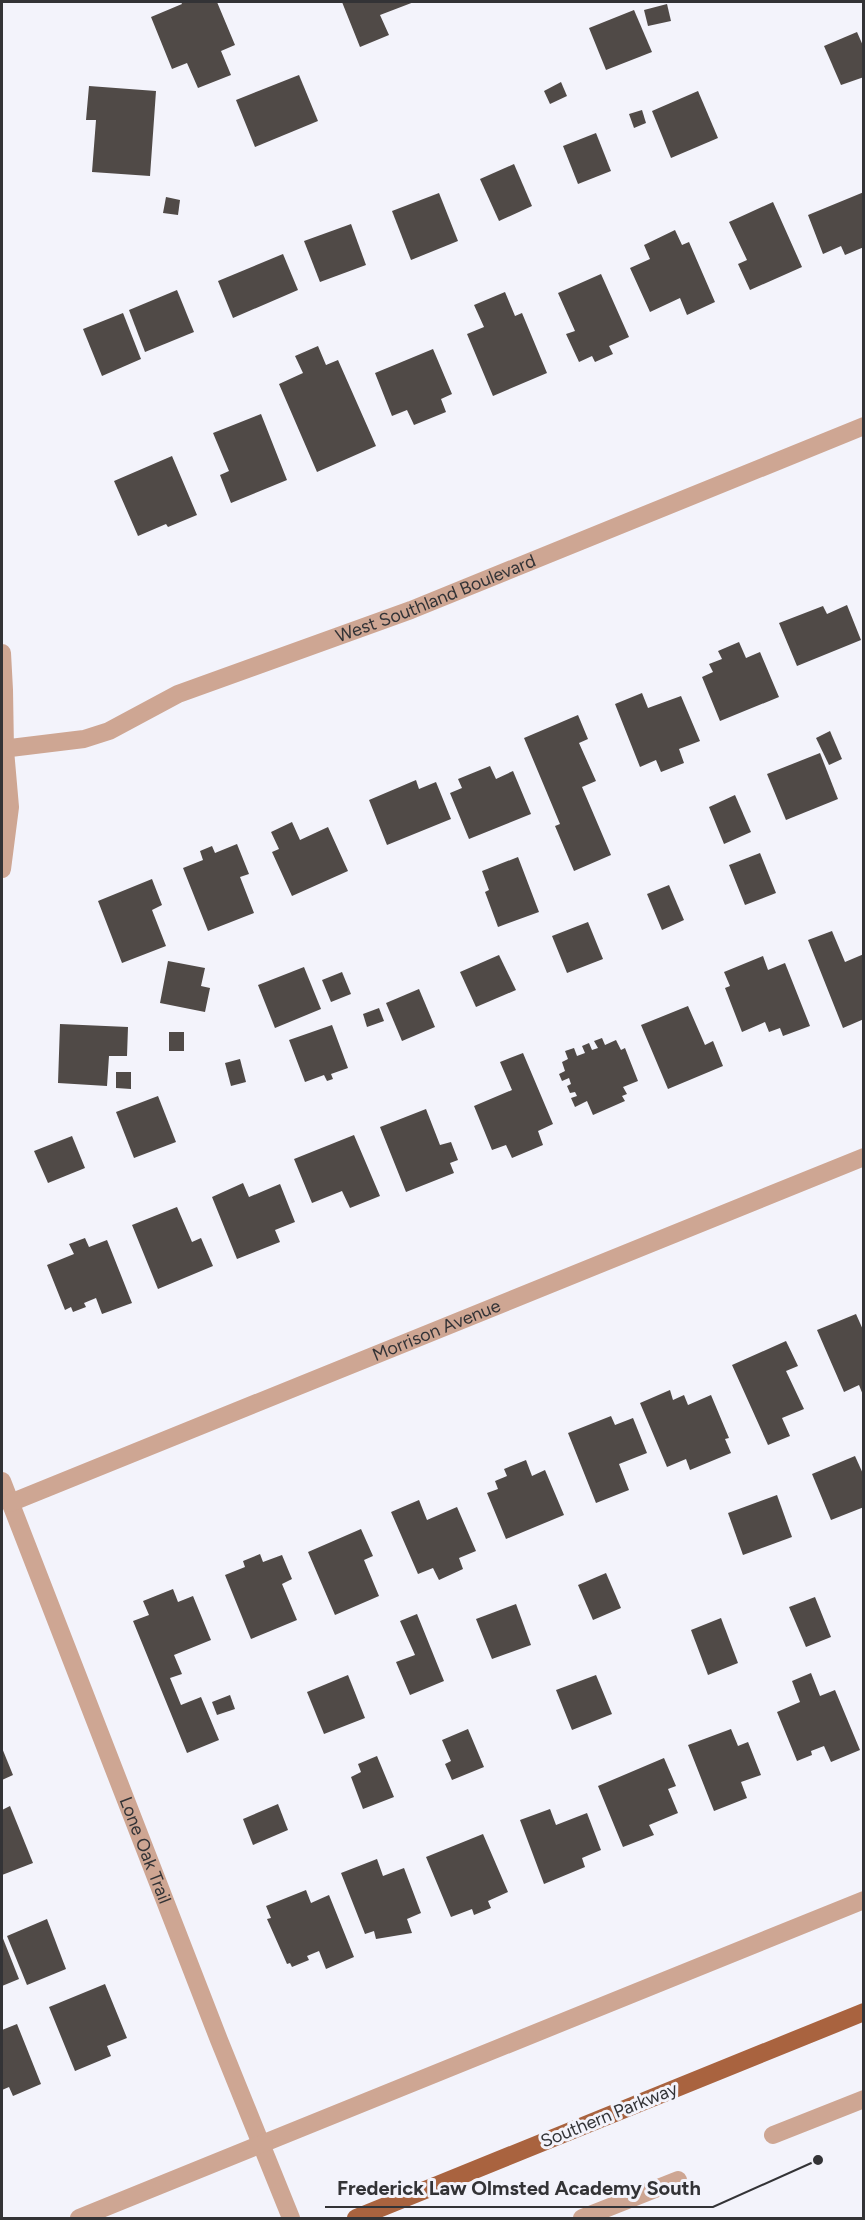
<svg xmlns="http://www.w3.org/2000/svg" width="865" height="2220" font-family="Figtree,sans-serif">
  <style>
    .building { fill: #504a47 }
    .lines { fill: none; stroke-linecap: round; stroke-linejoin: round }
    .minor { stroke: #cea693; stroke-width: 18 }
    .major { stroke: #a9633f; stroke-width: 18 }
    .labels { text-anchor: middle; stroke-width: 6; stroke-linejoin: round; paint-order: stroke }
    .street-label { font-size: 18px; fill: #333336; stroke: #f3f3fb }
    .leader { fill: none; stroke: #333336; stroke-width: 2 }
    .callout-dot { fill: #333336; stroke: #f3f3fb; stroke-width: 2 }
    .callout-label { font-size: 20px; text-anchor: middle; font-weight: bold; fill: #333336; stroke: #f3f3fb; stroke-width: 6; stroke-linejoin: round; paint-order: stroke }
  </style>
  <rect width="100%" height="100%" fill="#f3f3fb"/>
  <!-- building -->
  <g class="building">
    <polygon points="181,2 217,2 235,45 221,51 231,75 198,88 187,63 172,69 151,17 182,4"/>
    <polygon points="342,2 414,2 380,15 389,35 360,47"/>
    <polygon points="667,4 671,21 648,26 644,10"/>
    <polygon points="634,10 652,52 606,70 589,28"/>
    <polygon points="857,32 864,48 864,77 841,85 824,46"/>
    <polygon points="299,75 318,121 255,147 236,100"/>
    <polygon points="561,82 567,96 550,104 544,91"/>
    <polygon points="89,86 156,91 150,176 92,172 96,120 86,120"/>
    <polygon points="698,91 718,138 671,158 652,111"/>
    <polygon points="642,110 646,123 634,128 629,114"/>
    <polygon points="596,133 611,171 578,184 563,146"/>
    <polygon points="514,164 532,206 499,221 480,179"/>
    <polygon points="864,192 864,247 845,255 841,246 823,254 808,215"/>
    <polygon points="439,193 458,241 411,260 392,211"/>
    <polygon points="166,197 180,200 178,215 163,213"/>
    <polygon points="773,202 802,267 750,290 738,264 747,260 729,222"/>
    <polygon points="351,224 366,265 320,282 304,241"/>
    <polygon points="675,230 682,245 689,242 715,302 687,315 680,298 650,312 630,268 650,259 644,245"/>
    <polygon points="283,254 298,290 233,318 218,281"/>
    <polygon points="601,274 629,337 609,346 613,354 595,362 592,356 579,362 566,334 575,331 558,293"/>
    <polygon points="177,290 194,332 145,352 129,310"/>
    <polygon points="505,292 515,316 522,313 547,373 493,396 467,334 484,327 474,305"/>
    <polygon points="123,313 141,359 102,376 83,329"/>
    <polygon points="318,346 326,365 338,360 376,446 317,472 279,384 303,373 295,356"/>
    <polygon points="433,349 452,394 441,399 446,412 414,425 407,410 392,416 375,373"/>
    <polygon points="261,414 287,480 231,503 220,475 229,471 213,433"/>
    <polygon points="172,456 197,515 168,527 166,524 138,536 114,481"/>
    <polygon points="847,605 861,640 797,666 779,623 823,606 827,614"/>
    <polygon points="739,642 746,658 760,652 779,697 720,721 702,677 713,672 709,664 722,659 718,651"/>
    <polygon points="642,693 648,708 681,696 700,741 679,749 684,763 661,772 656,760 640,767 615,704"/>
    <polygon points="578,715 588,739 579,743 596,781 582,787 611,855 574,871 555,826 560,824 524,738"/>
    <polygon points="830,731 842,759 829,765 816,738"/>
    <polygon points="820,753 838,799 786,820 767,774"/>
    <polygon points="490,766 496,779 513,771 531,814 469,839 450,793 462,788 458,779"/>
    <polygon points="416,780 419,789 436,782 451,819 387,845 369,800"/>
    <polygon points="735,795 751,832 724,844 709,807"/>
    <polygon points="292,822 300,840 328,827 348,871 292,896 272,852 279,849 271,832"/>
    <polygon points="237,844 249,874 240,877 254,913 208,931 183,868 203,860 200,851 212,846 215,853"/>
    <polygon points="760,853 776,893 745,905 729,865"/>
    <polygon points="518,857 539,912 498,927 485,892 489,890 482,871"/>
    <polygon points="152,879 162,905 152,910 166,946 122,963 98,901"/>
    <polygon points="669,885 684,920 662,930 647,894"/>
    <polygon points="588,922 603,959 567,973 552,936"/>
    <polygon points="832,931 845,962 864,954 864,1019 843,1028 808,940"/>
    <polygon points="499,955 516,990 476,1007 460,972"/>
    <polygon points="763,956 768,970 785,963 810,1026 783,1036 780,1028 769,1032 765,1022 742,1032 725,988 730,986 724,972"/>
    <polygon points="168,961 205,968 201,986 210,988 205,1012 160,1003"/>
    <polygon points="304,967 321,1009 275,1028 258,985"/>
    <polygon points="342,972 351,994 331,1002 322,980"/>
    <polygon points="419,989 435,1027 402,1041 386,1003"/>
    <polygon points="688,1006 705,1045 713,1041 723,1066 668,1089 641,1025"/>
    <polygon points="379,1008 384,1021 367,1027 363,1014"/>
    <polygon points="60,1024 128,1027 127,1056 109,1056 107,1086 58,1083"/>
    <polygon points="332,1025 348,1068 331,1074 333,1079 327,1081 324,1075 305,1082 289,1040"/>
    <rect x="169" y="1032" width="15" height="19"/>
    <polygon points="602,1038 605,1045 616,1040 621,1050 625,1048 638,1081 623,1087 627,1094 622,1096 625,1101 593,1115 587,1101 575,1107 571,1098 577,1096 575,1092 570,1093 567,1086 571,1084 569,1078 562,1081 559,1074 565,1071 562,1062 568,1059 565,1051 574,1048 577,1056 585,1053 582,1046 589,1043 592,1050 598,1048 594,1041"/>
    <polygon points="523,1053 553,1124 538,1131 543,1145 512,1158 506,1145 492,1150 474,1106 512,1090 500,1062"/>
    <polygon points="240,1059 246,1082 231,1086 225,1063"/>
    <polygon points="116,1072 131,1072 131,1089 116,1088"/>
    <polygon points="158,1096 176,1142 134,1158 116,1112"/>
    <polygon points="426,1109 440,1145 451,1142 458,1160 450,1163 454,1173 406,1192 380,1127"/>
    <polygon points="354,1135 380,1196 350,1208 342,1191 312,1203 294,1159"/>
    <polygon points="72,1136 85,1168 48,1183 34,1151"/>
    <polygon points="243,1183 249,1197 280,1184 295,1222 275,1230 280,1242 237,1259 212,1197"/>
    <polygon points="177,1207 192,1242 201,1238 213,1266 158,1289 132,1225"/>
    <polygon points="85,1238 89,1247 107,1240 132,1303 102,1314 96,1298 84,1303 86,1307 73,1312 71,1307 65,1310 47,1265 74,1254 69,1244"/>
    <polygon points="856,1314 864,1332 863,1395 859,1385 844,1392 817,1330"/>
    <polygon points="786,1341 798,1366 786,1371 804,1409 782,1418 790,1436 768,1445 732,1365"/>
    <polygon points="670,1390 673,1400 684,1395 688,1405 711,1395 729,1438 725,1439 731,1453 690,1470 686,1459 667,1467 640,1403"/>
    <polygon points="611,1416 615,1425 633,1418 647,1453 619,1464 629,1490 596,1503 568,1433"/>
    <polygon points="855,1456 864,1476 864,1507 831,1520 812,1474"/>
    <polygon points="526,1460 532,1476 545,1470 564,1515 506,1539 487,1493 498,1489 495,1481 507,1476 504,1469"/>
    <polygon points="777,1495 792,1537 743,1555 728,1513"/>
    <polygon points="419,1500 427,1520 457,1507 476,1551 459,1558 463,1569 439,1580 433,1568 418,1574 391,1512"/>
    <polygon points="361,1529 373,1556 364,1560 379,1596 335,1615 308,1552"/>
    <polygon points="260,1554 263,1562 282,1555 292,1579 282,1584 297,1620 251,1639 225,1575 245,1567 243,1561"/>
    <polygon points="606,1573 621,1608 593,1620 578,1585"/>
    <polygon points="173,1589 178,1602 193,1596 211,1640 174,1655 182,1674 170,1678 181,1705 201,1697 219,1740 187,1753 133,1621 149,1615 143,1601"/>
    <polygon points="815,1597 831,1637 806,1647 789,1607"/>
    <polygon points="516,1604 531,1645 492,1659 476,1619"/>
    <polygon points="417,1614 444,1681 410,1695 396,1662 415,1655 400,1621"/>
    <polygon points="721,1618 738,1663 708,1675 691,1630"/>
    <polygon points="811,1673 820,1696 835,1690 860,1750 831,1762 824,1746 811,1751 812,1755 797,1761 777,1712 800,1702 792,1681"/>
    <polygon points="348,1675 365,1718 324,1734 307,1692"/>
    <polygon points="596,1675 612,1714 572,1730 556,1690"/>
    <polygon points="230,1695 235,1709 217,1715 212,1702"/>
    <polygon points="468,1729 484,1767 452,1780 445,1764 451,1761 442,1740"/>
    <polygon points="731,1729 738,1746 748,1742 761,1775 741,1782 747,1798 714,1811 688,1745"/>
    <polygon points="2,1748 13,1775 2,1780"/>
    <polygon points="377,1756 394,1797 363,1809 351,1777 361,1772 358,1764"/>
    <polygon points="664,1758 676,1786 668,1789 678,1813 649,1825 654,1835 623,1847 598,1786"/>
    <polygon points="278,1804 288,1830 253,1845 243,1819"/>
    <polygon points="10,1806 33,1863 2,1875 2,1810"/>
    <polygon points="550,1809 556,1825 587,1813 601,1850 582,1858 585,1867 544,1884 520,1820"/>
    <polygon points="483,1834 508,1892 488,1901 491,1908 474,1915 472,1909 451,1917 426,1857"/>
    <polygon points="377,1859 383,1876 404,1868 421,1913 407,1919 412,1933 376,1939 374,1931 365,1934 341,1873"/>
    <polygon points="306,1890 311,1903 329,1895 354,1957 326,1969 319,1951 307,1956 309,1960 292,1967 290,1963 287,1964 267,1919 271,1918 266,1906"/>
    <polygon points="47,1919 66,1969 27,1985 7,1936"/>
    <polygon points="2,1936 19,1979 2,1986"/>
    <polygon points="105,1984 127,2038 107,2046 111,2056 75,2071 49,2007"/>
    <polygon points="17,2024 41,2084 13,2096 9,2087 2,2090 2,2030"/>
  </g>
  <g class="lines">
    <!-- minor -->
    <g class="minor">
      <polyline points="2,653 4,690 5,750 10,807 2,869"/>
      <path id="s1" d="M2,749L84,739L109,731L178,694L411,610L864,426"/>
      <path id="s2" d="M2,1481L219,2040L291,2218"/>
      <path id="s3" d="M10,1503L864,1157"/>
      <polyline points="773,2135 864,2099"/>
      <polyline points="79,2218 864,1900"/>
      <polyline points="582,2218 678,2180"/>
    </g>
    <!-- major -->
    <polyline class="major" points="356,2218 864,2012"/>
  </g>
  <g class="labels">
    <!-- street labels -->
    <g class="street-label">
      <text dy="6" stroke="none"><textPath href="#s1" startOffset="462">West Southland Boulevard</textPath></text>
      <text dy="6" stroke="none"><textPath href="#s3" startOffset="460">Morrison Avenue</textPath></text>
      <text dy="6" stroke="none"><textPath href="#s2" startOffset="396">Lone Oak Trail</textPath></text>
      <text transform="translate(609 2115) rotate(-22)" y="6">Southern Parkway</text>
    </g>
  </g>
  <!-- callouts -->
  <path class="leader" d="M818 2160L713 2207H325"/>
  <circle class="callout-dot" cx="818" cy="2160" r="6"/>
  <g class="callout-label">
    <text x="519" y="2195">Frederick Law Olmsted Academy South</text>
  </g>
  <!-- border -->
  <rect width="865" height="2220" fill="none" stroke="#333336" stroke-width="6"/>
</svg>
